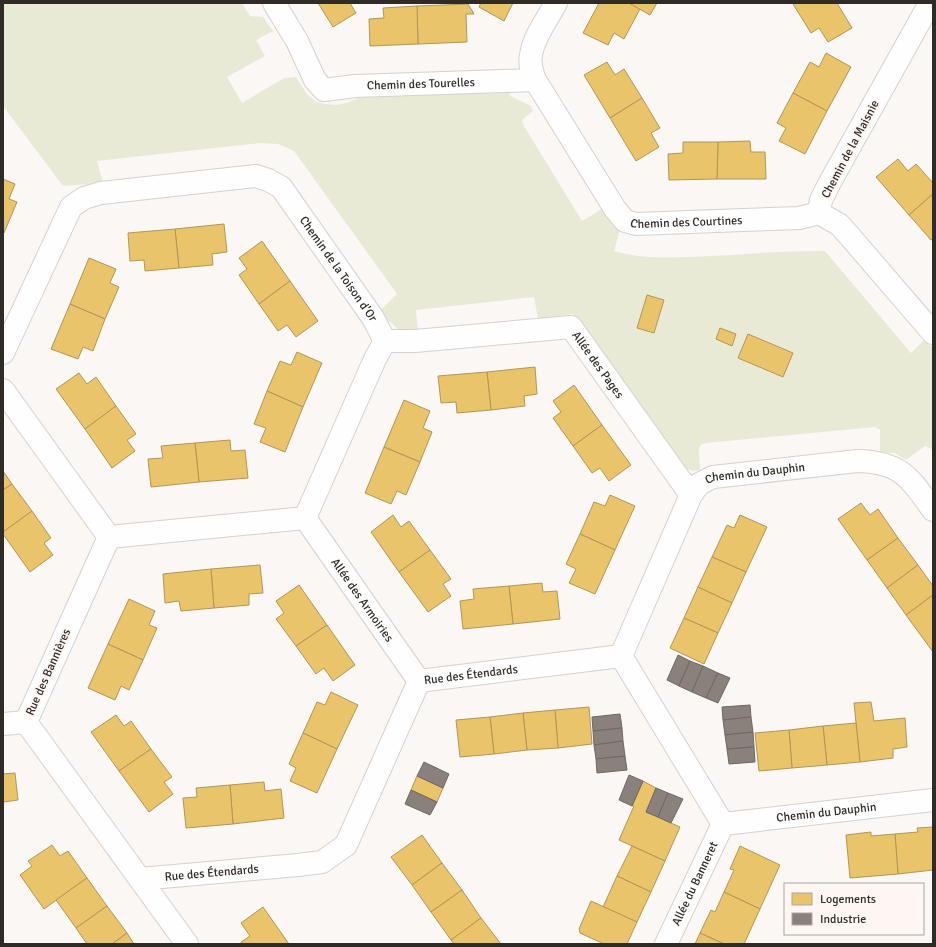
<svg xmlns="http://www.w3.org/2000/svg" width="936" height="947" font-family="Signika,sans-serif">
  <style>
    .green { fill: #e9ead6 }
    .homes { fill: #e9c46a; stroke: #b29656 }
    .industry { fill: #8a817c; stroke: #6f6762 }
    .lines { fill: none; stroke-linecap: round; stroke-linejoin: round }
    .minor-casing { stroke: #d6d1ce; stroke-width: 24 }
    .minor { stroke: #fefefe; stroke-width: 22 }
    .labels { text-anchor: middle; stroke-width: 4; stroke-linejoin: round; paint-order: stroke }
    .street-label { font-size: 12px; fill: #312b27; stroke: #fef6f2 }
  </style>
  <rect width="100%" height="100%" fill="#fbf7f5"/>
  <!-- green -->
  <path class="green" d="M3,3H242L250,16L263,17L273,31L256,40L265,56L227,77L242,103L284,78L296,77L307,94L315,101L325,104L336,105L347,103L360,97L380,93L509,89L510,96L531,106L533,111L522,120L524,126L582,221L604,208L620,229L614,251C639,258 662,258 687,257C733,256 779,250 825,251L911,353L924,340L933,348V452L930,448L925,446L906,460L895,453H880V430L875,427L706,443L701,445L699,448L700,470L692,471L685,468L627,393L573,314L538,319L534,297L416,310L418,332L399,330L379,312L397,294L294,151L278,144L261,143L97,161L103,183L63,186L3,106Z"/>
  <!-- homes -->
  <g class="homes">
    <polygon points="318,3 350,3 356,13 333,27"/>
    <polygon points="481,3 513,3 504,21 479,7"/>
    <polygon points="599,3 629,3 640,9 624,39 614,33 608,45 583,33"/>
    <polygon points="629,3 657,3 650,15"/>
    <polygon points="795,3 837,3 852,28 828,42 819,28 811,33 793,4"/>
    <polygon points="468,4 474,14 466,14 467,42 418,44 417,6"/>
    <polygon points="417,6 418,44 370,46 369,19 384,18 383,8"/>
    <polygon points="826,53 851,67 827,111 793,93 810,62 819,67"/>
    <polygon points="607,62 615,75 624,69 642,98 610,118 584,75"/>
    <polygon points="793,93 827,111 805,154 779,141 786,128 777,123"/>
    <polygon points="642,98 660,128 651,133 659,147 636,161 610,118"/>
    <polygon points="750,141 751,152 765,152 766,179 717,179 718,142"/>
    <polygon points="683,142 718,142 717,179 669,180 668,154 683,153"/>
    <polygon points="898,159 908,171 916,164 933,183 933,194 909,215 876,177"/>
    <polygon points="3,179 15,184 9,199 17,202 4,233 3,233"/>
    <polygon points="933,194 933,239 931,240 909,215"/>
    <polygon points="224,224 227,252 212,254 213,265 179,268 175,229"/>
    <polygon points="175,229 179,268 145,271 144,260 130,261 128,233"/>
    <polygon points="262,241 290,281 259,304 239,275 247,269 239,258"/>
    <polygon points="89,258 116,269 110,283 119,287 105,319 70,304"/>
    <polygon points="290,281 318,321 296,337 287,325 278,331 259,304"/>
    <polygon points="647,295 664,300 654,333 637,328"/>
    <polygon points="70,304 105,319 93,351 83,347 78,359 51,349"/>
    <polygon points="720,328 736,334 732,346 716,339"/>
    <polygon points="748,334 793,353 783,377 738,358"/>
    <polygon points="297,352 322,363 303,407 267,391 280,361 291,365"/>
    <polygon points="535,367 537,394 524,396 525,406 491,410 487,372"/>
    <polygon points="487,372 491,410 457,413 456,402 441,403 438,376"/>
    <polygon points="79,373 87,384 96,377 116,406 85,429 56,389"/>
    <polygon points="574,385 602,425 573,446 553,418 561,412 553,401"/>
    <polygon points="267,391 303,407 285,452 260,442 266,428 254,424"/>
    <polygon points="404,400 430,411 423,428 432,432 420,462 384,447"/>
    <polygon points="116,406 136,434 127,440 135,451 112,468 85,429"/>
    <polygon points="602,425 631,465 609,481 600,468 592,473 573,446"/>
    <polygon points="230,440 231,451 245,450 248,478 199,482 195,443"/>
    <polygon points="195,443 199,482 151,487 148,459 163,458 161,446"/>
    <polygon points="384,447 420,462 406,495 397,491 391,504 365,493"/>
    <polygon points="3,471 12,484 3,490"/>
    <polygon points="12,484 32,511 3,532 3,490"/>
    <polygon points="610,495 635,506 615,550 580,534 594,502 605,506"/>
    <polygon points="861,503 870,515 878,509 898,538 867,560 838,519"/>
    <polygon points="32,511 51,538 44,543 53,555 30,572 3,534 3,532"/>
    <polygon points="393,515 401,527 409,521 430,550 399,572 371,532"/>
    <polygon points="740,515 767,527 746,572 712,557 727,525 734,528"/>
    <polygon points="580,534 615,550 595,594 569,583 576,569 566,564"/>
    <polygon points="898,538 918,565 887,588 867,560"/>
    <polygon points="430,550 451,579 443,584 451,596 428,612 399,572"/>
    <polygon points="712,557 746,572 732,603 698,587"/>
    <polygon points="260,565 263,593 249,594 249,605 214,608 211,569"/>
    <polygon points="918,565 933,586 933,595 906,615 887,588"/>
    <polygon points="211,569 214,608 181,611 179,601 165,603 163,574"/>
    <polygon points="542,583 543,592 557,591 560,619 513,624 509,586"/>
    <polygon points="299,585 327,625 296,646 276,619 284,613 276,601"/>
    <polygon points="509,586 513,624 463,629 460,601 474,599 473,589"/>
    <polygon points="698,587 732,603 718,633 684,618"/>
    <polygon points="933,595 933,652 906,615"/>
    <polygon points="129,599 155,611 149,625 157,628 143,660 108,644"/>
    <polygon points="684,618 718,633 704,664 670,648"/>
    <polygon points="327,625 355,665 333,681 324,668 316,674 296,646"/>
    <polygon points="108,644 143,660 129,690 121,686 115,700 88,688"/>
    <polygon points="331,692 358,705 337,749 303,733 317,702 325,705"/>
    <polygon points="871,702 874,721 905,718 907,747 893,749 893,758 860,762 854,703"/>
    <polygon points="589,707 592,744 558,748 555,710"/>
    <polygon points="555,710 558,748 527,750 523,713"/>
    <polygon points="523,713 527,750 494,754 490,717"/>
    <polygon points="116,715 124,726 131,721 151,749 119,771 91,732"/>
    <polygon points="490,717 494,754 460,757 456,720"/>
    <polygon points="856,723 860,762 827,765 823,726"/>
    <polygon points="823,726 827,765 792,768 789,730"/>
    <polygon points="789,730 792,768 759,771 755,733"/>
    <polygon points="303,733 337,749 317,793 290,781 296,768 289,764"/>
    <polygon points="151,749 172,777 164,782 173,794 149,812 119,771"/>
    <polygon points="15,773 18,800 3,802 3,774"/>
    <polygon points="417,776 443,788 437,802 411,790"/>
    <polygon points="643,781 656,788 646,812 680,827 665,861 619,840 634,806 632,806"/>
    <polygon points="264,782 265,791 281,789 284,818 233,824 230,785"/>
    <polygon points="230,785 233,824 186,828 183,798 197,797 196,788"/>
    <polygon points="933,827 933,870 898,874 895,834 918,832 917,828"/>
    <polygon points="871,832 871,836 895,834 898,874 850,878 846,835"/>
    <polygon points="422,835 442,863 412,885 391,857"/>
    <polygon points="52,845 60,856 68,851 87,878 44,909 20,875 32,866 28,861"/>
    <polygon points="632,846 665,861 651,892 617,876"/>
    <polygon points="740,846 780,865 760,909 724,892 734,870 730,869"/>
    <polygon points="442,863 462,890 431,912 412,885"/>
    <polygon points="617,876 651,892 637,922 603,907"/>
    <polygon points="87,878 107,906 76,928 56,900"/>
    <polygon points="462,890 481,918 451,940 431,912"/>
    <polygon points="724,892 760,909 744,944 724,944 700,933 711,910 715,912"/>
    <polygon points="591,901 637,922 627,944 604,944 580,933 579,929"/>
    <polygon points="107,906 127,933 112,944 87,944 76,928"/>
    <polygon points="263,907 289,944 242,944 241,942 250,936 241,923"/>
    <polygon points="481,918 501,944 454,944 451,940"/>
    <polygon points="127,933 134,944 112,944"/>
    <polygon points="700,933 724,944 695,944"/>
  </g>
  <!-- industry -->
  <g class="industry">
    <polygon points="678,655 690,661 679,686 667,680"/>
    <polygon points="690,661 703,666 692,692 679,686"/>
    <polygon points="703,666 718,673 706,698 692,692"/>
    <polygon points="718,673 730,678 718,703 706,698"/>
    <polygon points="750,705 751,717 723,720 722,707"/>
    <polygon points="620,714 622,728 593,731 592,717"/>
    <polygon points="751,717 753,732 725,735 723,720"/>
    <polygon points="622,728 623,741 594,745 593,731"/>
    <polygon points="753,732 754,747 727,749 725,735"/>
    <polygon points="623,741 625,756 596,759 594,745"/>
    <polygon points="754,747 755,762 729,764 727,749"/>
    <polygon points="625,756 627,770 597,773 596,759"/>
    <polygon points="424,762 449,774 443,788 417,776"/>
    <polygon points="629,775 643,781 632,806 619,800"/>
    <polygon points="656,788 668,793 658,817 646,812"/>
    <polygon points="411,790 437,802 430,815 405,804"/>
    <polygon points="668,793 683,799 671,823 658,817"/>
  </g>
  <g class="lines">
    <defs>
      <g id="minor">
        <path id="s1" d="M274,3L297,41L315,80L324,90L355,86L535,80"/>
        <path id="s2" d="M556,3C548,18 533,38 531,55C529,64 532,72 535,80L615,209L625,221L636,224L799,218L819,213"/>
        <polyline points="930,3 829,184 821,200 819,213 840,225 933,333"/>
        <path id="s3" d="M385,341H415L571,327L691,495"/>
        <path id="s4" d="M3,353L71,207L84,198L101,193L256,176L268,180L281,187L373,318L385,341L375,359L305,518L109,537"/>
        <polyline points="3,390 109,537 26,722 187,944"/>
        <path id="s5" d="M305,518L419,681"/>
        <path id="s6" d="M621,656L691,495L699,484L713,477L857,461C901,462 909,477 933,510"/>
        <polyline points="3,724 26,722"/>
        <path id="s7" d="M723,824L933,800"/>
        <path id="s8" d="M140,879L298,865L322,862L346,845L419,681L621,656L723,824"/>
        <path id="s9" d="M666,944L723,824"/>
      </g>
    </defs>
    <!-- minor casing -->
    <use href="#minor" class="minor-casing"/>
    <!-- minor -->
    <use href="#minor" class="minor"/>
  </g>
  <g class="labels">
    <!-- street labels -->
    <g class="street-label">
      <text dy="4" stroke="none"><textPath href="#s1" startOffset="198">Chemin des Tourelles</textPath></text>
      <text transform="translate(850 149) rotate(-62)" y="4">Chemin de la Maisnie</text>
      <text dy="4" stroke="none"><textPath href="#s2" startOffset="313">Chemin des Courtines</textPath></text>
      <text dy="4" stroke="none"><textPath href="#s4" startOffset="478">Chemin de la Toison d'Or</textPath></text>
      <text dy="4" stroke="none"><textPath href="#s3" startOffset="233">Allée des Pages</textPath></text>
      <text dy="4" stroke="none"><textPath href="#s6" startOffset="247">Chemin du Dauphin</textPath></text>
      <text dy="4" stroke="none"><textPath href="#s5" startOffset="100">Allée des Armoiries</textPath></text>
      <text transform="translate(48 672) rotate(-66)" y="4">Rue des Bannières</text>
      <text dy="4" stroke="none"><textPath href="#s8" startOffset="444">Rue des Étendards</textPath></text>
      <text dy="4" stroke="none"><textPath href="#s7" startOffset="104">Chemin du Dauphin</textPath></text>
      <text dy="4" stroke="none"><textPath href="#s8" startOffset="72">Rue des Étendards</textPath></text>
      <text dy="4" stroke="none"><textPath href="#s9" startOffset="67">Allée du Banneret</textPath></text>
    </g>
  </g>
  <!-- border -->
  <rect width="936" height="947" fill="none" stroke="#312b27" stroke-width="8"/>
  <!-- legend -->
  <rect x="784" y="883" width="140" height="52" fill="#fef6f2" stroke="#aca5a1"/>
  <rect x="792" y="893" width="20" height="12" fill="#e9c46a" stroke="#aca5a1"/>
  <text x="820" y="903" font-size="12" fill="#312b27">Logements</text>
  <rect x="792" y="913" width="20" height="12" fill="#8a817c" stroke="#aca5a1"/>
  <text x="820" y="923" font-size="12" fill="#312b27">Industrie</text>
</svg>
